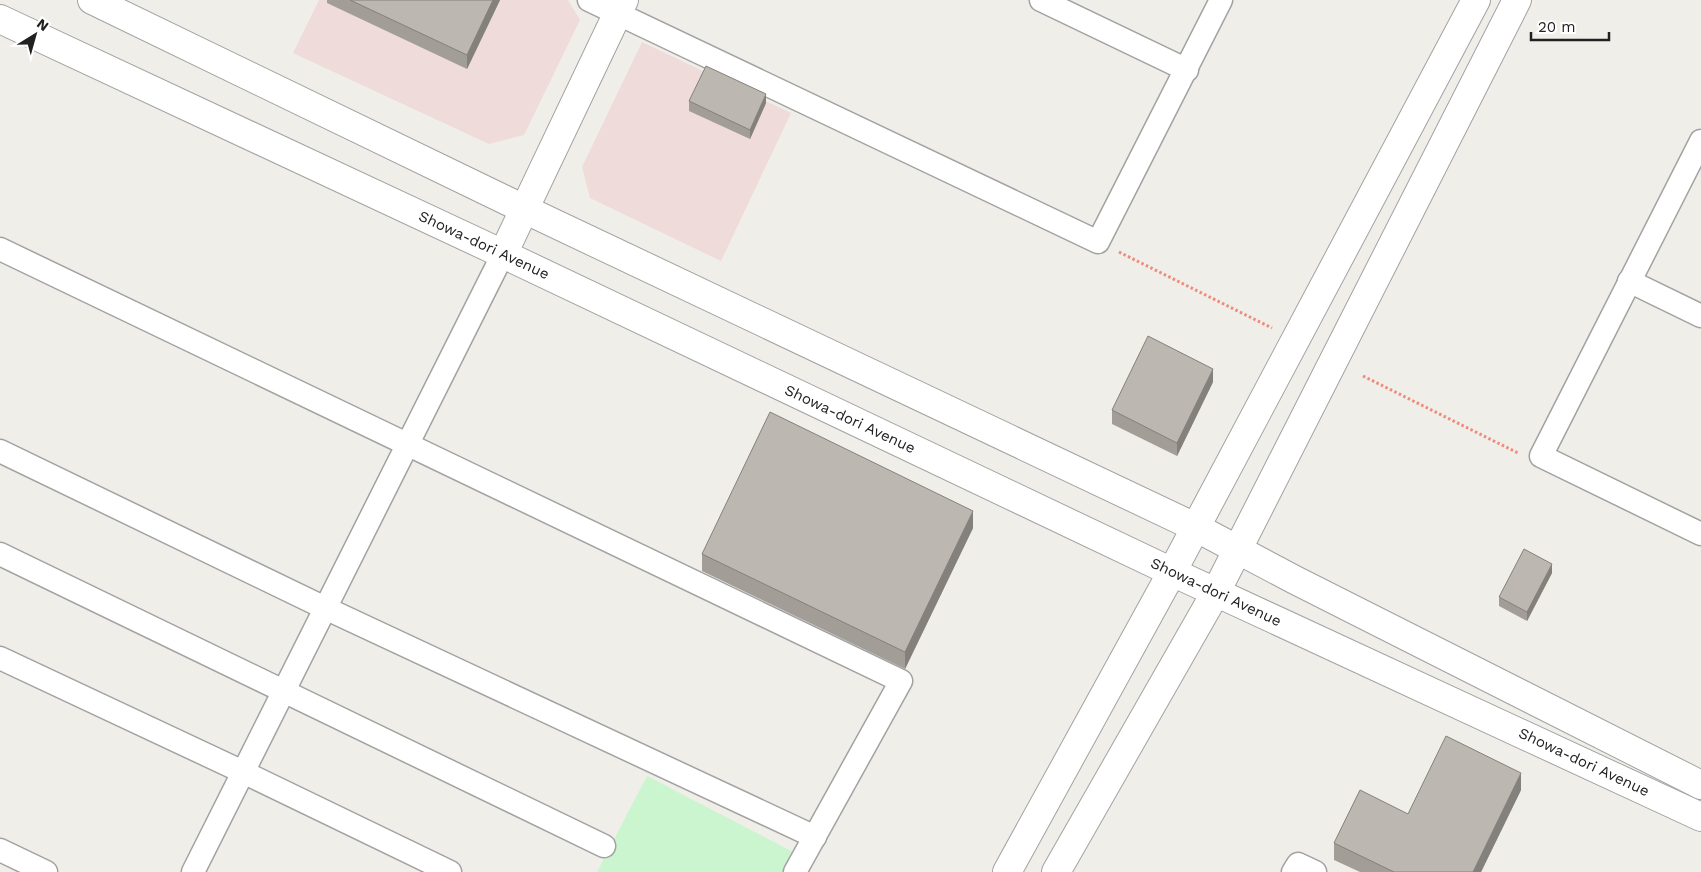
<svg xmlns="http://www.w3.org/2000/svg" width="1701" height="872" font-family="'Work Sans',sans-serif">
  <style>
    .commercial { fill: #efdbd9 }
    .park { fill: #caf5cf }
    .lines { fill: none; stroke-linecap: round; stroke-linejoin: round }
    .minor-casing { stroke: #a2a2a2; stroke-width: 25 }
    .tertiary-casing { stroke: #a2a2a2; stroke-width: 30 }
    .path { stroke: #ee8c7c; stroke-width: 3; stroke-dasharray: 2.5 2.5; stroke-linecap: butt }
    .minor { stroke: #fff; stroke-width: 22 }
    .tertiary { stroke: #fff; stroke-width: 28 }
    .wall { fill: #a39d98 }
    .shaded-wall { fill: #84807c }
    .building { fill: #bdb7b1; stroke: #84807c }
    .labels { text-anchor: middle; stroke-width: 4; stroke-linejoin: round; paint-order: stroke }
    .street-label { font-size: 15px; fill: #212121; stroke: #fff }
  </style>
  <rect width="100%" height="100%" fill="#f0eee8"/>
  <!-- commercial -->
  <g class="commercial">
    <polygon points="319,0 568,0 580,20 524,135 489,144 293,53"/>
    <polygon points="642,42 791,113 721,261 590,198 582,167"/>
  </g>
  <!-- park -->
  <polygon class="park" points="647,776 795,853 785,872 597,872"/>
  <g class="lines">
    <defs>
      <g id="minor">
        <polyline points="589,0 1098,242 1221,0"/>
        <polyline points="1041,0 1187,70"/>
        <polyline points="1701,141 1541,456 1701,534"/>
        <polyline points="0,249 901,681 795,872"/>
        <polyline points="1629,281 1701,316"/>
        <polyline points="0,451 325,608 815,837"/>
        <polyline points="0,554 604,846"/>
        <polyline points="0,658 243,772 450,872"/>
        <polyline points="0,850 46,872"/>
        <polyline points="193,872 503,254"/>
        <polyline points="1293,872 1298,864 1315,872"/>
      </g>
      <g id="tertiary">
        <polyline points="92,0 524,209 1195,527 1295,580 1701,785"/>
        <polyline points="0,19 503,254 1172,572 1701,817"/>
        <polyline points="503,254 624,0"/>
        <polyline points="1007,872 1172,572 1476,0"/>
        <polyline points="1056,872 1216,592 1517,0"/>
      </g>
    </defs>
    <!-- minor casing -->
    <use href="#minor" class="minor-casing"/>
    <!-- tertiary casing -->
    <use href="#tertiary" class="tertiary-casing"/>
    <!-- path -->
    <g class="path">
      <polyline points="1119,252 1272,328"/>
      <polyline points="1363,376 1518,453"/>
    </g>
    <!-- minor -->
    <use href="#minor" class="minor"/>
    <!-- tertiary -->
    <use href="#tertiary" class="tertiary"/>
  </g>
  <!-- wall -->
  <g class="wall">
    <polygon points="327,0 500,0 467,69 327,3"/>
    <polygon points="689,101 766,103 750,139 689,111"/>
    <polygon points="1213,382 1177,456 1112,424 1112,410"/>
    <polygon points="973,528 905,669 702,571 702,554"/>
    <polygon points="1552,573 1527,621 1499,606 1499,597"/>
    <polygon points="1521,790 1481,872 1360,872 1334,860 1334,843 1408,814"/>
  </g>
  <!-- shaded-wall -->
  <g class="shaded-wall">
    <polygon points="493,0 500,0 467,69 467,55"/>
    <polygon points="766,94 766,103 750,139 750,130"/>
    <polygon points="1213,369 1213,382 1177,456 1177,443"/>
    <polygon points="973,511 973,528 905,669 905,652"/>
    <polygon points="1552,564 1552,573 1527,621 1527,612"/>
    <polygon points="1521,773 1521,790 1481,872 1473,872"/>
  </g>
  <!-- building -->
  <g class="building">
    <polygon points="350,0 493,0 467,55"/>
    <polygon points="706,66 766,94 750,130 689,101"/>
    <polygon points="1148,336 1213,369 1177,443 1112,410"/>
    <polygon points="770,412 973,511 905,652 702,554"/>
    <polygon points="1524,549 1552,564 1527,612 1499,597"/>
    <polygon points="1446,736 1521,773 1473,872 1394,872 1334,843 1360,790 1408,814"/>
  </g>
  <g class="labels">
    <!-- street labels -->
    <g class="street-label">
      <text transform="translate(484 245) rotate(25)" y="5">Showa-dori Avenue</text>
      <text transform="translate(850 419) rotate(25)" y="5">Showa-dori Avenue</text>
      <text transform="translate(1216 592) rotate(25)" y="5">Showa-dori Avenue</text>
      <text transform="translate(1584 762) rotate(25)" y="5">Showa-dori Avenue</text>
    </g>
  </g>
  <!-- north arrow -->
  <g transform="translate(35 35) rotate(37)" stroke="#ffffff" stroke-width="4" paint-order="stroke">
  <path d="M0-4L9 19L0 12L-9 19Z" fill="#212121"/>
  <text y="-8" font-size="14" font-weight="bold" text-anchor="middle" fill="#212121">N</text>
  </g>
  <!-- scale -->
  <path d="M1531 32v8h78v-8" fill="none" stroke="#212121" stroke-width="2.5"/>
  <text x="1538" y="32" font-size="15" fill="#212121" stroke="#ffffff" stroke-width="4" paint-order="stroke">20 m</text>
</svg>
